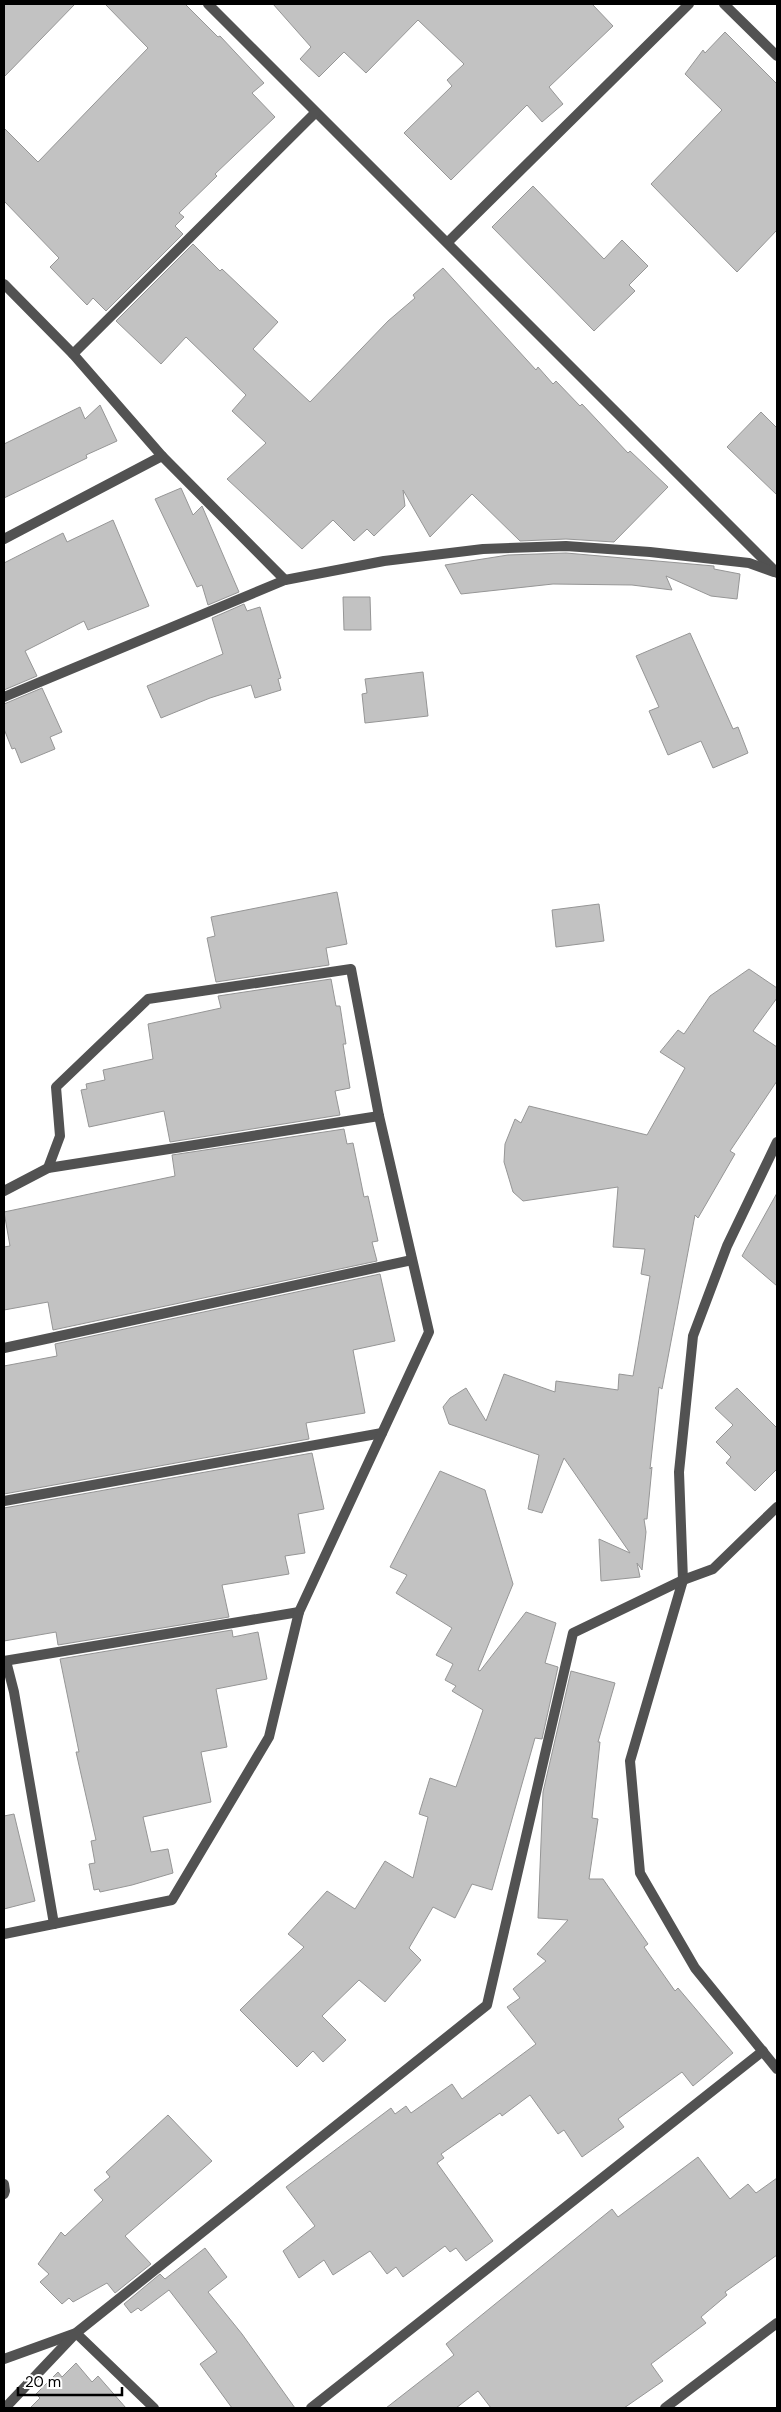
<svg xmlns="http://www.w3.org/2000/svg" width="781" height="2412" font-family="'DM Sans',sans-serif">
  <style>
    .building { fill: #c2c2c2; stroke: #969696 }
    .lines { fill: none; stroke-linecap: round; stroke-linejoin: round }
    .street { stroke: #525252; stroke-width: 10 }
  </style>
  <rect width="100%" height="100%" fill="#fff"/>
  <!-- building -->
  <g class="building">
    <polygon points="4,4 75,4 4,77"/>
    <polygon points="105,4 185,4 218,37 220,36 264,83 252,93 275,117 215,174 217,176 179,213 184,217 175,226 183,234 106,311 93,298 87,305 50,267 59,258 4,201 4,128 38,162 148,48"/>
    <polygon points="273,4 592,4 613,26 549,87 563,104 542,122 527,105 451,180 404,133 452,86 447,80 464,64 418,20 366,73 344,52 319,77 300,59 311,47"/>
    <polygon points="725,32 777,84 777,230 737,272 651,184 722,110 685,74 703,50 705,53"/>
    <polygon points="533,186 604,259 622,240 648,266 629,285 635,291 594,331 492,227"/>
    <polygon points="193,244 220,271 222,269 278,322 253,349 310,402 388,321 415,298 413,295 443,268 536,370 538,367 553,384 556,381 580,406 582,404 628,453 630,451 668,487 614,542 566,539 520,541 472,494 430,537 403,490 405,506 374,536 367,529 354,541 333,520 302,549 227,479 266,443 232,411 246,395 186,337 161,364 116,321"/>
    <polygon points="100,405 117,441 86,455 87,458 4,498 4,444 80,407 85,419"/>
    <polygon points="761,412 777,428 777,495 727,447"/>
    <polygon points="181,488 193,515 202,506 239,592 208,605 202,585 197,587 155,499"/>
    <polygon points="113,520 149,606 88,630 84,621 25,651 37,676 4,690 4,563 63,533 67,542"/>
    <polygon points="566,553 714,566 714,569 740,574 737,599 711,596 666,576 672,590 632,585 553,584 461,594 445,565 508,555"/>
    <polygon points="343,597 370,597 371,630 344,630"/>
    <polygon points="244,604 247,611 260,607 281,678 278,679 281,690 255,698 251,685 210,698 161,718 147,686 223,654 212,618"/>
    <polygon points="690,633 733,729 738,727 748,753 713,768 701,741 668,755 649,711 659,707 636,656"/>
    <polygon points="423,672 428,716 365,723 362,694 367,693 365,679"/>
    <polygon points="42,688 62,732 50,737 55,749 21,763 15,748 12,749 4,729 4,704"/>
    <polygon points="337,892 347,944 326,948 329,965 216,982 207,938 215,936 211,917"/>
    <polygon points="599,904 604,941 556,947 552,910"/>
    <polygon points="749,969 777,988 777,998 753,1031 777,1047 777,1081 730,1151 735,1154 698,1218 695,1215 662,1389 659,1387 650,1469 652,1467 647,1519 644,1519 646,1532 642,1570 637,1563 640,1577 601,1581 599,1539 630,1553 564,1458 542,1513 528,1509 539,1455 449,1424 443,1407 450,1398 466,1388 486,1421 504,1374 555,1392 556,1381 618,1390 619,1374 633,1376 650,1276 641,1274 645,1249 613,1247 618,1187 523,1201 513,1192 504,1162 505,1144 515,1119 521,1123 529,1106 647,1135 685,1068 660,1052 678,1030 684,1034 710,996"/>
    <polygon points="331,979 336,1006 340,1006 346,1044 343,1044 350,1088 335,1091 340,1115 170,1142 164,1111 89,1127 81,1090 87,1089 86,1084 105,1080 103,1070 153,1059 148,1024 221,1008 218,996"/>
    <polygon points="344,1129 347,1144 353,1143 364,1197 368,1196 378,1241 372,1242 377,1261 53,1330 48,1302 4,1310 4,1247 10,1246 4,1212 175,1176 172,1155"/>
    <polygon points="777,1193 777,1286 742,1256"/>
    <polygon points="380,1274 395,1341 353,1350 365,1413 306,1423 309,1439 4,1494 4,1366 57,1356 55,1344"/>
    <polygon points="737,1388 777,1428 777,1469 755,1491 726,1463 731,1457 716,1442 733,1425 715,1408"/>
    <polygon points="312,1453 324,1509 298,1514 305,1553 285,1556 289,1574 222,1585 229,1617 58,1645 56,1632 4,1641 4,1508"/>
    <polygon points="440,1471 485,1490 513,1584 478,1670 480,1671 526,1612 556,1623 545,1663 558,1667 542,1739 535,1738 492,1890 472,1884 455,1918 433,1907 409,1948 421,1960 385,2002 359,1980 322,2016 346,2040 323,2062 313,2051 297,2067 240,2010 304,1947 288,1934 327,1891 355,1909 385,1861 413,1878 428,1817 419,1814 430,1778 456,1787 483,1710 452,1691 456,1686 445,1680 453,1664 436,1655 452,1628 396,1593 407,1575 390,1567"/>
    <polygon points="232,1630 233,1637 258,1632 267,1679 216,1689 227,1747 201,1752 211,1802 143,1817 151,1852 168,1849 173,1873 132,1885 100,1892 99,1889 94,1890 89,1864 95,1863 91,1841 96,1840 76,1752 79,1752 60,1659"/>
    <polygon points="571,1671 615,1683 598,1742 600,1742 592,1818 598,1819 589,1879 603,1879 648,1944 644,1947 675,1991 678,1988 733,2053 693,2086 682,2072 618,2119 624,2127 582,2157 564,2130 558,2134 530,2095 502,2116 500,2113 441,2154 444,2158 437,2163 493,2241 466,2261 456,2248 450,2252 445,2246 403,2277 396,2267 387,2274 370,2251 333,2275 324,2260 299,2278 283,2251 315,2226 286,2187 391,2108 395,2114 406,2106 411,2113 452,2084 462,2099 536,2044 507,2007 520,1998 513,1989 546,1961 537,1954 568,1920 538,1918 543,1792"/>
    <polygon points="14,1814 35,1901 4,1909 4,1816"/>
    <polygon points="168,2115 212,2161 125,2236 151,2264 115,2293 107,2283 73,2302 69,2298 62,2304 40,2282 49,2274 38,2264 61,2232 65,2236 103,2200 94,2190 110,2177 106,2172"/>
    <polygon points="698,2157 730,2199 748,2184 756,2193 777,2178 777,2255 725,2292 727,2295 701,2317 706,2323 651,2364 663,2381 624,2408 491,2408 478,2391 456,2408 386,2408 454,2355 446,2344 612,2209 618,2217"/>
    <polygon points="205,2248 227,2277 208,2292 242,2334 295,2408 232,2408 200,2364 217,2352 169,2290 141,2311 138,2308 131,2313 124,2304 160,2274 165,2279"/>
    <polygon points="76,2363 92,2382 98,2376 126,2408 30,2408 40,2398 36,2394 58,2372 62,2377"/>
  </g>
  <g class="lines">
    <!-- street -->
    <g class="street">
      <polyline points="208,4 777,573"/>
      <polyline points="724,4 777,56"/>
      <polyline points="448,242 689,4"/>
      <polyline points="4,284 73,354 162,456 285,580"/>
      <polyline points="73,354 315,113"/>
      <polyline points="4,539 162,456"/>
      <polyline points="4,697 285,580 384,561 483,549 566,546 650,552 749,563 774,572"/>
      <polyline points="777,1142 727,1246 693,1336 679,1472 683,1580 630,1761 640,1873 695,1968 777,2069"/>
      <polyline points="4,1191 48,1168 379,1116"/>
      <polyline points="4,1348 412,1260"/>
      <polyline points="4,1501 382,1433"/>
      <polyline points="4,1661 299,1612"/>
      <polyline points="6,1661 14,1692 54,1924"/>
      <polyline points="4,1934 172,1900 269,1737 299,1612 429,1332 379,1116 351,969 148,999 56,1087 60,1136 48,1168"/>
      <polyline points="4,2184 5,2191 4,2194"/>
      <polyline points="4,2359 76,2333 487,2005 573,1633 683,1580 713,1569 777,1507"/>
      <polyline points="5,2408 76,2333 154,2408"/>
      <polyline points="311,2408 763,2051"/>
      <polyline points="665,2408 777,2323"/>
    </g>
  </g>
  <!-- border -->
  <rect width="781" height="2412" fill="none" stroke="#000000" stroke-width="10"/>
  <!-- scale -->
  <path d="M18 2387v8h104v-8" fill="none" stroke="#000000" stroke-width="2.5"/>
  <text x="25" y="2387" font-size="15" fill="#000000" stroke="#ffffff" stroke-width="4" paint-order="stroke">20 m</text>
</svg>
